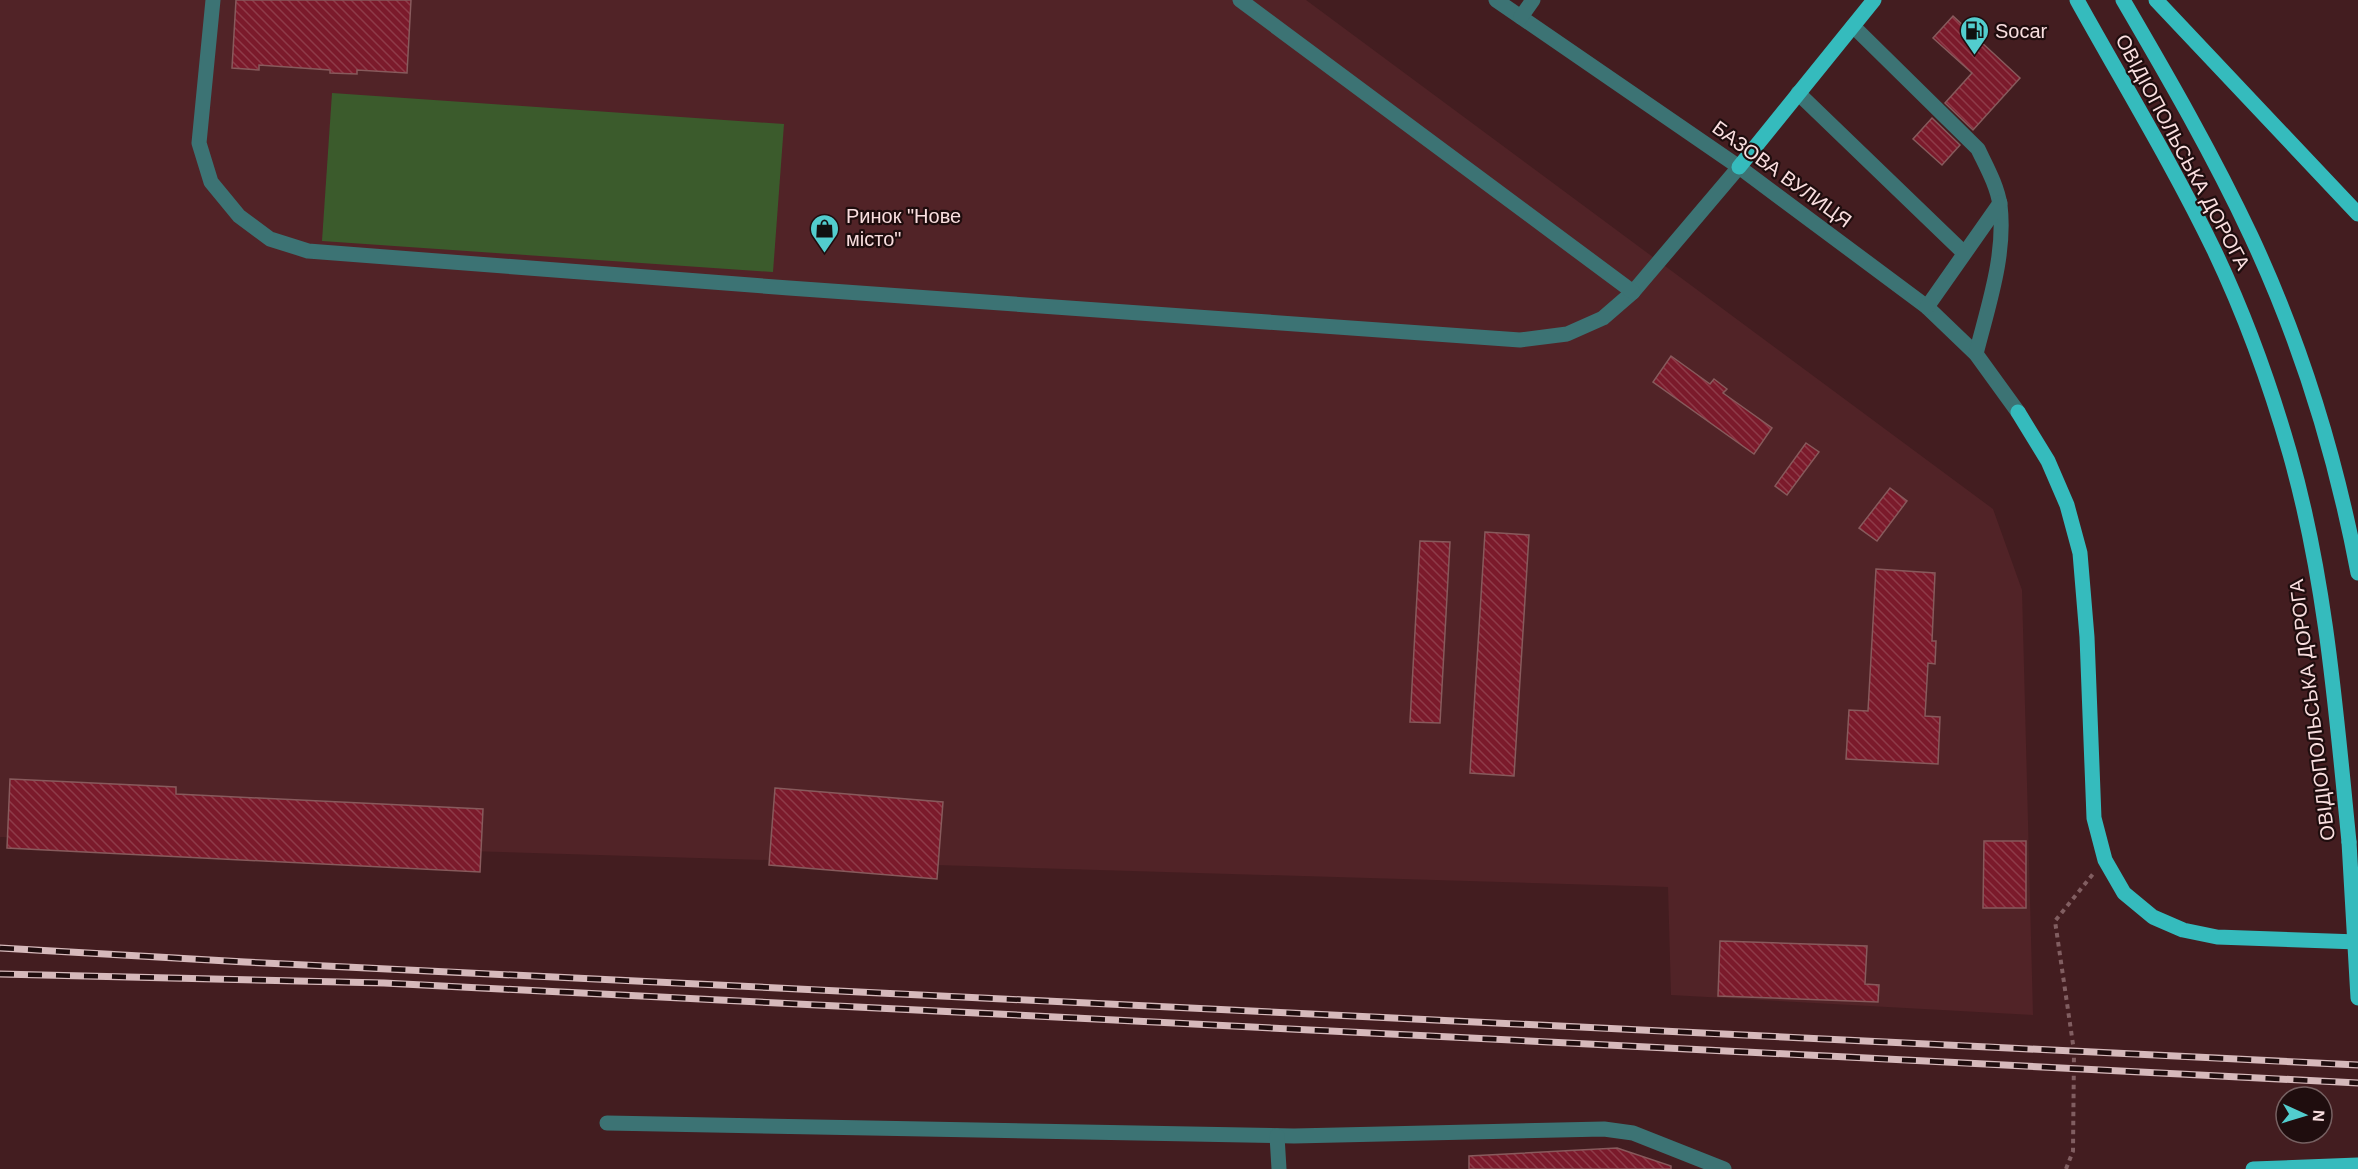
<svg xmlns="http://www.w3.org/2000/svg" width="2358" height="1169" font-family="Helvetica,sans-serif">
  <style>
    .built { fill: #512327 }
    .pitch { fill: #3b5b2c }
    .building { fill: url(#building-back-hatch); stroke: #875a5c; stroke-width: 1.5 }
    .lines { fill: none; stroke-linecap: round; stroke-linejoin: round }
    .path { stroke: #815e61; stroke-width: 4; stroke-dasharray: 4.5 4.5; stroke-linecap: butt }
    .minor { stroke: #3c7374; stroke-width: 15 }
    .major { stroke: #35bbbd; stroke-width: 15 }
    .rail-casing { stroke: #d6b9bb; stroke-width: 7 }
    .rail { stroke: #1f0d0e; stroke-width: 4.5; stroke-dasharray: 14; stroke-linecap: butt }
    .major-bridge { stroke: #35bbbd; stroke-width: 15 }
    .labels { text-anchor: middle; stroke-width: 4.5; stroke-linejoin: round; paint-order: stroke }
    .poi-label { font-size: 20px; fill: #f9dedf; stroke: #1f0d0e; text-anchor: start }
    .street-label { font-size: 20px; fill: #f9dedf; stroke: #1f0d0e }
  </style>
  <defs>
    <pattern id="building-back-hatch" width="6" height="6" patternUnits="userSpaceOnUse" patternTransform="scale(1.5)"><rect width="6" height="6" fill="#7b1a2b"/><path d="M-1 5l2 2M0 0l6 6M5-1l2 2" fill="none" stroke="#8e3b49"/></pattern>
  </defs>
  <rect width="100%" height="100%" fill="#431d20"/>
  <!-- built -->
  <polygon class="built" points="0,0 1306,0 1993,509 2022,590 2033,1015 1671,995 1668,887 0,837"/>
  <!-- pitch -->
  <polygon class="pitch" points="332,93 784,124 773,272 322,241"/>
  <!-- building -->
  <g class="building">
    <polygon points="236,0 411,0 407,73 357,70 357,74 330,73 330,70 259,65 259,70 232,68"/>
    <polygon points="1953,16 2020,78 1973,130 1945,103 1972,73 1933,38"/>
    <polygon points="1932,118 1960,145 1942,165 1913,139"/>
    <polygon points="1671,356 1710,384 1714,379 1727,389 1723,393 1772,428 1754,454 1653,382"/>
    <polygon points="1806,443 1819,452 1787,495 1775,486"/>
    <polygon points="1890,488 1907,501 1877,541 1859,528"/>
    <polygon points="1485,532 1529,535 1514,776 1470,773"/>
    <polygon points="1420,541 1450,542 1440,723 1410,722"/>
    <polygon points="1876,569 1935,573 1932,641 1936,641 1935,664 1928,663 1925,716 1940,717 1938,764 1846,759 1849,710 1868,711"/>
    <polygon points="10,779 176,787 176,794 483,809 480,872 7,848"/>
    <polygon points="775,788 943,802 937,879 769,865"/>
    <polygon points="1984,841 2026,841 2026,908 1983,908"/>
    <polygon points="1720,941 1867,946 1865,984 1879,985 1878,1002 1718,996"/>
    <polygon points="1617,1148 1671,1166 1671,1169 1469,1169 1469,1156"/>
  </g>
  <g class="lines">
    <!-- path -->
    <polyline class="path" points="2066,1169 2073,1151 2074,1051 2055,921 2093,874"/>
    <!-- minor -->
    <g class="minor">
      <polyline points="213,0 199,143 211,182 239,216 270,239 308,251 789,288 1520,340 1567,334 1603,318 1633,292 1739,167"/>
      <polyline points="1240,0 1633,292"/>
      <polyline points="1496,0 1739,167 1927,307 1976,354 2018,412"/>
      <polyline points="1521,17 1533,0"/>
      <path d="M1853,26L1978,149C1986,166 1997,185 2000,205C2006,255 1988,306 1976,354"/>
      <polyline points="1798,93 1964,253"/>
      <polyline points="1927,307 2000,203"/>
      <polyline points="607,1123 1294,1136 1604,1129 1633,1133 1724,1169"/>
      <polyline points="1277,1136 1279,1169"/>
    </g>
    <!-- major -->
    <g class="major">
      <path d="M2077,0C2123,83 2173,165 2214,250C2245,315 2270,384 2290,454C2326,581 2336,711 2349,842"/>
      <path d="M2123,0C2168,77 2213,155 2251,236C2301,343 2336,457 2358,573"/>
      <polyline points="2156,0 2358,214"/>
      <polyline points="1739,167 1874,0"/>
      <polyline points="2018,412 2048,461 2067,505 2080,553 2087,637 2094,818 2105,860 2124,893 2153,917 2183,930 2217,937 2358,942"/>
      <polyline points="2253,1169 2358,1165"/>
    </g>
    <defs>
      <g id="rail">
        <polyline points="0,948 245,962 2358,1065"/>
        <polyline points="0,974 384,983 2358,1083"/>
      </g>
    </defs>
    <!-- rail casing -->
    <use href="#rail" class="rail-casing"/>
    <!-- rail -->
    <use href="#rail" class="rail"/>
    <!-- major-bridge -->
    <polyline class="major-bridge" points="2349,842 2358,998"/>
  </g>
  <!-- icons -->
  <defs>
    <symbol id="fuel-pin" viewBox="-11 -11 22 30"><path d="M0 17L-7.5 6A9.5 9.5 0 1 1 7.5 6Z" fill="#52cdce" stroke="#1f0d0e"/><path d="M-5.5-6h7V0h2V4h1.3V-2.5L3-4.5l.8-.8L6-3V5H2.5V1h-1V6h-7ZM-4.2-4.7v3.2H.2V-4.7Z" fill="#111"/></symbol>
    <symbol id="shop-pin" viewBox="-11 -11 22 30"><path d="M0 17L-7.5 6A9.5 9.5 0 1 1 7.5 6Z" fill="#52cdce" stroke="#1f0d0e"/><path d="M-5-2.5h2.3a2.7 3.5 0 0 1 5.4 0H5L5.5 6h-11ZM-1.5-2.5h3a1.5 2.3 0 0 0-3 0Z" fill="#111"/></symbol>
  </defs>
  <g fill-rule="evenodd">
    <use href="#fuel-pin" x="1958" y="14" width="33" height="45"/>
    <use href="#shop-pin" x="808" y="212" width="33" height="45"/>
  </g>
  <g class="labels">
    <!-- poi labels -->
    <g class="poi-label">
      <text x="1995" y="38">Socar</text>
      <text x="846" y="223">Ринок "Нове<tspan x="846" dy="23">місто"</tspan></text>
    </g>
    <!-- street labels -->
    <g class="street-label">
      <text transform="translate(2183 152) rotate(62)" y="7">ОВІДІОПОЛЬСЬКА ДОРОГА</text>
      <text transform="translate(1782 174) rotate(36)" y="7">БАЗОВА ВУЛИЦЯ</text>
      <text transform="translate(2312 710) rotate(-97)" y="7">ОВІДІОПОЛЬСЬКА ДОРОГА</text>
    </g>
  </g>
  <!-- north arrow -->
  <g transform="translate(2304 1115) rotate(94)"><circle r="28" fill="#1f0d0e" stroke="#766162" stroke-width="1.5"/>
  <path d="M0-4.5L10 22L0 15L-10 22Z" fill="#52cdce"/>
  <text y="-9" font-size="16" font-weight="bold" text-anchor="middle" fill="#f9dedf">N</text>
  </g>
</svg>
